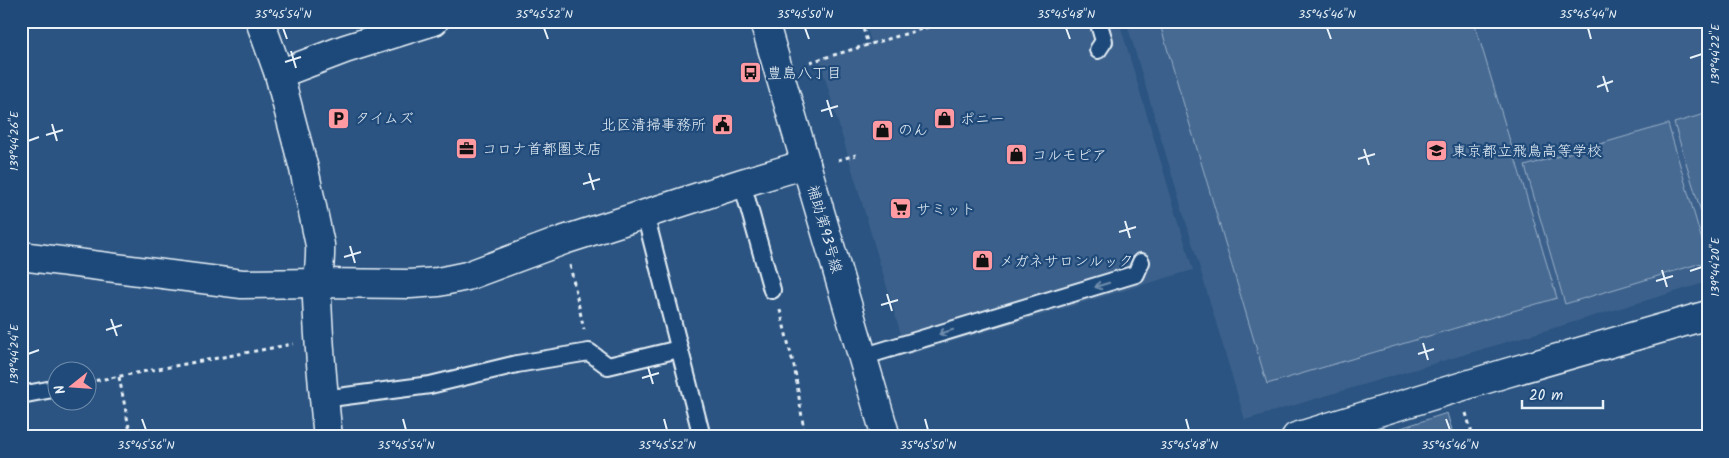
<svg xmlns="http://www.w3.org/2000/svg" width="1729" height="458" font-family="Kalam,'Klee One',sans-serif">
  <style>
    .built { fill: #3a608b }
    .green { fill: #476b93; stroke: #98aec6 }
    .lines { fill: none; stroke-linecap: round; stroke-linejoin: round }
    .lane-casing { stroke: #e8f1f8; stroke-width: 20 }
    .street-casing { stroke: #e8f1f8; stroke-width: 31 }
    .secondary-casing { stroke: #e8f1f8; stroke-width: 31 }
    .path { stroke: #e8f1f8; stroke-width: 3; stroke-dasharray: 4 4; stroke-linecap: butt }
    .lane { stroke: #1f4a7a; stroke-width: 16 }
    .street { stroke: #1f4a7a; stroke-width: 28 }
    .secondary { stroke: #1f4a7a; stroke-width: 28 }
    .oneway { stroke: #6f8dac }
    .ticks { fill: none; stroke: #e8f1f8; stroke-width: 2 }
    .labels { text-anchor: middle; stroke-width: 4.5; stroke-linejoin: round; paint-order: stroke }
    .poi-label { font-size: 15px; fill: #e8f1f8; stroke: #1f4a7a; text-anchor: start }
    .street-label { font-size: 15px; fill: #e8f1f8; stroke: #1f4a7a }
    .neatline { fill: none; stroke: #e8f1f8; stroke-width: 2 }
    .ticks-label { font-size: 12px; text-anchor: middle; fill: #e8f1f8 }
  </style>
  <rect width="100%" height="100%" fill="#2b5482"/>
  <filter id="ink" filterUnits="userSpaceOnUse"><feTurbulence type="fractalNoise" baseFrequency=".02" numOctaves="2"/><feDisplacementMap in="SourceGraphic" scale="10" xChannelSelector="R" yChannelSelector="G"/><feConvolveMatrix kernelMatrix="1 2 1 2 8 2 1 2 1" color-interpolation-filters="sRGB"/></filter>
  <g filter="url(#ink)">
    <!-- built -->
    <g class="built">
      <polygon points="865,21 1119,21 1193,270 907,355 819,58 871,42"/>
      <polygon points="1126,21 1708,21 1708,282 1245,420"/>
    </g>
    <!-- green -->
    <g class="green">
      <polygon points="1159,21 1474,21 1557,298 1267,384"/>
      <polygon points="1708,113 1708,235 1674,123"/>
      <polygon points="1668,124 1708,261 1565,304 1525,166"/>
      <polygon points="1447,413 1454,437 1373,437"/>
    </g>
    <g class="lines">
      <defs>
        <g id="lane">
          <polyline points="1098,50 1104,41 1098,21"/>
          <polyline points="742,183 772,290"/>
          <polyline points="645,214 702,437"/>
          <polyline points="862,357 1136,274 1141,262"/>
          <polyline points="21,395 58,388"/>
          <polyline points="323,399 430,385 517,364 589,352 608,366 679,349"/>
        </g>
        <g id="street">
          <path d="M260,21L279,74L304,169L320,245C321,263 317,281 317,299C319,345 323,391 328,437"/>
          <polyline points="279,74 345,49 434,21"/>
          <polyline points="21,256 242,284 317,283 410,284 438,282 467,276 564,240 742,183 806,164"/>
          <polyline points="1296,437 1506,373 1708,315"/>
        </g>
        <polyline id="secondary" points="764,21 886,437"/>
      </defs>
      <!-- lane casing -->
      <use href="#lane" class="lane-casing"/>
      <!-- street casing -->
      <use href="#street" class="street-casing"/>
      <!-- secondary casing -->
      <use href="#secondary" class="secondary-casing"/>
      <!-- path -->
      <g class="path">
        <polyline points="861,21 868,45"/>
        <polyline points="840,24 851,21"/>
        <polyline points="810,62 949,21"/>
        <polyline points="838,160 856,155"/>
        <polyline points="570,265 584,330"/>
        <polyline points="780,310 795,371 805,437"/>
        <polyline points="119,377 131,437"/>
        <polyline points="88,382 293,344"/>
        <polyline points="1466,413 1473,437"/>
      </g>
      <!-- lane -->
      <use href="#lane" class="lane"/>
      <!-- street -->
      <use href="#street" class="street"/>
      <!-- secondary -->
      <use href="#secondary" class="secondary"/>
    </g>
    <!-- one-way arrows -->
    <defs><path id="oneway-shaft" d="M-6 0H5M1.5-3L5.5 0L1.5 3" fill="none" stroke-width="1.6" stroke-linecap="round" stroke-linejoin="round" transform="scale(1.25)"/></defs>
    <g class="oneway">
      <use href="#oneway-shaft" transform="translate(1102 285) rotate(163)"/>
      <use href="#oneway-shaft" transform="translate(946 332) rotate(163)"/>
    </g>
  </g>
  <!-- ticks -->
  <path class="ticks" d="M283,28L287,39M544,28L548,39M805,28L809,39M1066,28L1070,39M1327,28L1331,39M1588,28L1591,39M291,51L296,68M1690,58L1702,54M285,62L301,57M1603,76L1608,92M1597,87L1613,81M827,100L832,117M821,111L838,106M52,124L57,141M46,135L63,130M28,141L39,137M1364,149L1369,165M1358,159L1375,154M589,173L594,190M583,184L600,179M1125,221L1130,238M1119,232L1136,227M350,246L355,263M344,257L361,252M1662,270L1667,287M1690,271L1702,267M1656,281L1673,276M887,294L892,311M881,305L898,300M111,319L117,336M106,330L122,325M1423,343L1428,360M28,354L39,350M1418,354L1434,349M648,367L653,384M642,378L659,373M142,419L146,430M403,419L406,430M664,419L667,430M925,419L928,430M1186,419L1189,430M1446,419L1450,430"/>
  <!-- icons -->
  <defs>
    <symbol id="bus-square" viewBox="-11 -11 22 22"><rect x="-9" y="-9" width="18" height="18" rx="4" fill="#ff9aa2" stroke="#1f4a7a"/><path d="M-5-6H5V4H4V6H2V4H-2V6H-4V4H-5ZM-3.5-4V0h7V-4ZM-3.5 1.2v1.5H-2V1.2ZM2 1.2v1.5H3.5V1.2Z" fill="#111"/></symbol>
    <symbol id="parking-square" viewBox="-11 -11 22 22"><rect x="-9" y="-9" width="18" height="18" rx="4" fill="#ff9aa2" stroke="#1f4a7a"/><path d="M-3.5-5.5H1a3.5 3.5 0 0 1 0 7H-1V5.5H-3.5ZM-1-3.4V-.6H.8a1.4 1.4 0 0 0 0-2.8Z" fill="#111"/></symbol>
    <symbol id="shop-square" viewBox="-11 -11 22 22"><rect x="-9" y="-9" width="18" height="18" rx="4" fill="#ff9aa2" stroke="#1f4a7a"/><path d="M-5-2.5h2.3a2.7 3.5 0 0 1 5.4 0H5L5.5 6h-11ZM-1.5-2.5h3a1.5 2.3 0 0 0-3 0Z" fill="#111"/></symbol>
    <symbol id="civic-square" viewBox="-11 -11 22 22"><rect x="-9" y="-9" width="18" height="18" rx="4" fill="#ff9aa2" stroke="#1f4a7a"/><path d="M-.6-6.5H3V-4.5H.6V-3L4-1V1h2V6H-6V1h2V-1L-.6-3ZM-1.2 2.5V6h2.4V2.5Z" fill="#111"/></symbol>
    <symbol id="office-square" viewBox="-11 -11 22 22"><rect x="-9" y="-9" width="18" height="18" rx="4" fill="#ff9aa2" stroke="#1f4a7a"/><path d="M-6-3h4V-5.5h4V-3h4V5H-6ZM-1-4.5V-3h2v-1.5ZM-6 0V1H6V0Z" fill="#111"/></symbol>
    <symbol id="school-square" viewBox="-11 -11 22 22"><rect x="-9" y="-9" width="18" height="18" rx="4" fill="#ff9aa2" stroke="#1f4a7a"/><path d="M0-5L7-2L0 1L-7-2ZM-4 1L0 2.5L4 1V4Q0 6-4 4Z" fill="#111"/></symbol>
    <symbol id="supermarket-square" viewBox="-11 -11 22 22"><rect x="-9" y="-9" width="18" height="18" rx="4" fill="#ff9aa2" stroke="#1f4a7a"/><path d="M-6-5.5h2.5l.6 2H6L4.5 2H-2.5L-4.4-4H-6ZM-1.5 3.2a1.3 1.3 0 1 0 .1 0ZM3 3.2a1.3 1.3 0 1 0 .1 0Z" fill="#111"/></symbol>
  </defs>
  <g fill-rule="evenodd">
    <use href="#bus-square" x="738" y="60" width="25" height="25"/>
    <use href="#parking-square" x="326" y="106" width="25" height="25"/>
    <use href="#shop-square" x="932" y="106" width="25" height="25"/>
    <use href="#civic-square" x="710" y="112" width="25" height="25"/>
    <use href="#shop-square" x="870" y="118" width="25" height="25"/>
    <use href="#office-square" x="454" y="136" width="25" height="25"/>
    <use href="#school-square" x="1424" y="138" width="25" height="25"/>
    <use href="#shop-square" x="1004" y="142" width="25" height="25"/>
    <use href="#supermarket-square" x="888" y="196" width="25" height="25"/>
    <use href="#shop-square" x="970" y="248" width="25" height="25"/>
  </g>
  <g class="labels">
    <!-- poi labels -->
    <g class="poi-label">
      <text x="767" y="78">豊島八丁目</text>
      <text x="355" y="123">タイムズ</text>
      <text x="960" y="124">ポニー</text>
      <text x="706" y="130" text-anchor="end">北区清掃事務所</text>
      <text x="898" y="135">のん</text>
      <text x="482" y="154">コロナ首都圏支店</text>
      <text x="1452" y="156">東京都立飛鳥高等学校</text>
      <text x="1032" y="160">コルモピア</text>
      <text x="916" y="214">サミット</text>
      <text x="999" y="266">メガネサロンルック</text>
    </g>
    <!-- street labels -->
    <g class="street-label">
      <text transform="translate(825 229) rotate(74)" y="5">補助第93号線</text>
    </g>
  </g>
  <!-- margin -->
  <rect width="1729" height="458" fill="none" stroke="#1f4a7a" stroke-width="55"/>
  <!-- north arrow -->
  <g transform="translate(72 386) rotate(253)"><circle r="24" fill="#1f4a7a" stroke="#6f8dac"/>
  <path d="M0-4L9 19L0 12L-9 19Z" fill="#ff9aa2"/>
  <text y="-8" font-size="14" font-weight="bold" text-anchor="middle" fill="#e8f1f8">N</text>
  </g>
  <!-- scale -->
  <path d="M1522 400v8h81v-8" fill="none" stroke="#e8f1f8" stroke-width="2.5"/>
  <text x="1529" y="400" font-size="15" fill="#e8f1f8" stroke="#1f4a7a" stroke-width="4" paint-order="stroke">20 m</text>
  <rect x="28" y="28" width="1674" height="402" class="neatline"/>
  <g class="ticks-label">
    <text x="283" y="18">35°45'54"N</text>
    <text x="544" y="18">35°45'52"N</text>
    <text x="805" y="18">35°45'50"N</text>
    <text x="1066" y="18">35°45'48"N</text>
    <text x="1327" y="18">35°45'46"N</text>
    <text x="1588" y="18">35°45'44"N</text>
    <text transform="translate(1715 54) rotate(-90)" y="4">139°44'22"E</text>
    <text transform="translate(14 141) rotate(-90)" y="4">139°44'26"E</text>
    <text transform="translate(1715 267) rotate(-90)" y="4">139°44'20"E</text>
    <text transform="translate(14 354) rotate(-90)" y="4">139°44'24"E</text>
    <text x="146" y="449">35°45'56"N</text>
    <text x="406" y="449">35°45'54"N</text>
    <text x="667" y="449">35°45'52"N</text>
    <text x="928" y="449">35°45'50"N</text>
    <text x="1189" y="449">35°45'48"N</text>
    <text x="1450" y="449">35°45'46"N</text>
  </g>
</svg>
